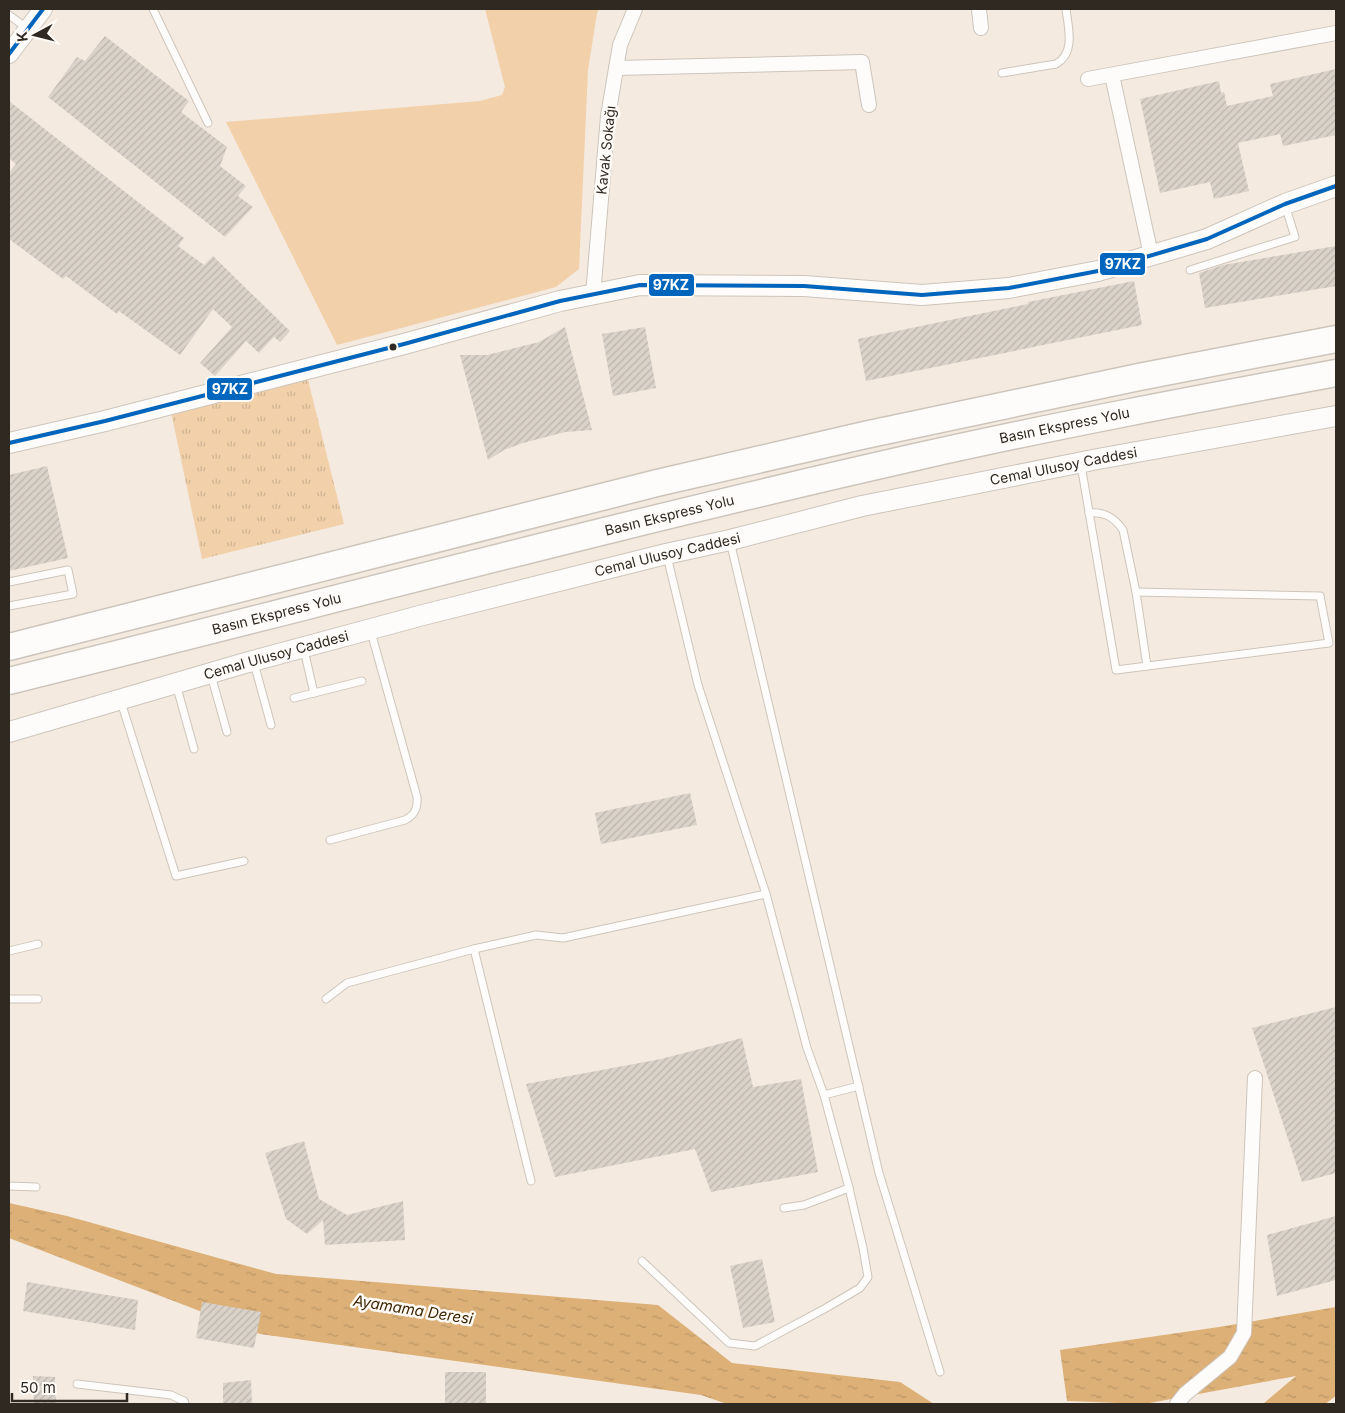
<svg xmlns="http://www.w3.org/2000/svg" width="1345" height="1413" font-family="Inter,sans-serif">
  <style>
    .grass { fill: url(#grass-tufts) }
    .park { fill: #f1d0aa }
    .water { fill: url(#water-ripples) }
    .building { fill: url(#building-hatch) }
    .lines { fill: none; stroke-linecap: round; stroke-linejoin: round }
    .service-casing { stroke: #cdc5bc; stroke-width: 9 }
    .minor-casing { stroke: #cdc5bc; stroke-width: 16 }
    .tertiary-casing { stroke: #cdc5bc; stroke-width: 20 }
    .secondary-casing { stroke: #cdc5bc; stroke-width: 22 }
    .motorway-casing { stroke: #cdc5bc; stroke-width: 29 }
    .service { stroke: #fefcfa; stroke-width: 7 }
    .minor { stroke: #fefcfa; stroke-width: 14 }
    .tertiary { stroke: #fefcfa; stroke-width: 18 }
    .secondary { stroke: #fefcfa; stroke-width: 20 }
    .motorway { stroke: #fefcfa; stroke-width: 26 }
    .bus-1-casing { stroke: #fffbf7; stroke-width: 8 }
    .bus-1 { stroke: #0065bd; stroke-width: 4 }
    .bus-dot { fill: #302921; stroke: #fffbf7; stroke-width: 2 }
    .labels { text-anchor: middle; stroke-width: 5; stroke-linejoin: round; paint-order: stroke }
    .street-label { font-size: 14px; fill: #302921; stroke: #fffbf7 }
    .water-label { font-size: 15px; font-style: italic; fill: #3f2705; stroke: #fffbf7 }
    .line-badge { stroke: #fffbf7; stroke-width: 2 }
    .badge-label { font-size: 14px; text-anchor: middle; font-weight: bold; fill: #fff }
  </style>
  <defs>
    <pattern id="grass-tufts" width="24" height="20" patternUnits="userSpaceOnUse" patternTransform="scale(1.25)"><rect width="24" height="20" fill="#f1d0aa"/><path d="M3 7l-1-3M5 7V3M7 7l1-3M15 17l-1-3M17 17v-4M19 17l1-3" fill="none" stroke="#cfb392"/></pattern>
    <pattern id="water-ripples" width="26" height="14" patternUnits="userSpaceOnUse" patternTransform="scale(1.25)"><rect width="26" height="14" fill="#dcb077"/><path d="M2 4q2-2 4 0t4 0M15 11q2-2 4 0t4 0" fill="none" stroke="#bd9767"/></pattern>
    <pattern id="building-hatch" width="6" height="6" patternUnits="userSpaceOnUse" patternTransform="scale(1.25)"><rect width="6" height="6" fill="#dbd3ca"/><path d="M-1 1l2-2M0 6l6-6M5 7l2-2" fill="none" stroke="#bcb5ad"/></pattern>
  </defs>
  <rect width="100%" height="100%" fill="#f5eadf"/>
  <!-- grass -->
  <polygon class="grass" points="307,376 344,524 202,559 171,412"/>
  <!-- park -->
  <polygon class="park" points="485,9 599,9 597,13 588,70 579,269 556,287 337,345 226,122 480,101 502,95 505,87"/>
  <!-- water -->
  <g class="water">
    <polygon points="9,1203 67,1216 276,1274 658,1305 732,1363 900,1382 934,1404 727,1404 701,1395 260,1334 9,1238"/>
    <polygon points="1336,1307 1336,1396 1325,1404 1263,1404 1296,1376 1144,1404 1067,1401 1060,1350 1219,1327"/>
  </g>
  <!-- building -->
  <g class="building">
    <polygon points="105,36 189,101 181,112 227,147 220,166 246,186 238,196 253,207 225,237 48,97 77,57 85,61"/>
    <polygon points="1336,69 1336,135 1283,146 1280,134 1238,143 1249,191 1214,199 1210,182 1160,193 1140,99 1219,81 1221,93 1224,92 1227,106 1273,96 1270,84"/>
    <polygon points="9,101 184,238 178,246 204,265 213,256 290,331 280,342 274,337 259,353 246,341 215,376 200,363 232,327 213,309 180,355 119,311 117,314 66,276 63,279 9,239 9,173 16,164 9,158"/>
    <polygon points="1336,246 1336,286 1205,308 1199,273 1223,265"/>
    <polygon points="1134,281 1142,325 866,381 858,339 1028,304 1028,302"/>
    <polygon points="565,327 592,430 565,432 523,443 504,450 488,460 460,355 487,355 539,342"/>
    <polygon points="645,327 656,388 613,396 602,334"/>
    <polygon points="47,466 68,558 9,571 9,475"/>
    <polygon points="690,793 697,825 601,844 595,813"/>
    <polygon points="1336,1007 1336,1173 1302,1182 1252,1028"/>
    <polygon points="742,1038 753,1087 801,1079 818,1172 711,1192 695,1149 555,1177 526,1084 661,1059"/>
    <polygon points="304,1141 319,1199 347,1215 403,1201 405,1240 325,1245 323,1220 307,1234 286,1219 265,1153"/>
    <polygon points="1336,1216 1336,1280 1277,1296 1267,1235"/>
    <polygon points="762,1259 775,1322 743,1328 730,1266"/>
    <polygon points="27,1282 138,1300 135,1330 23,1311"/>
    <polygon points="202,1302 261,1312 254,1348 196,1338"/>
    <rect x="445" y="1372" width="41" height="32"/>
    <polygon points="33,1376 55,1377 56,1404 34,1404"/>
    <polygon points="251,1380 252,1404 223,1404 223,1383"/>
  </g>
  <g class="lines">
    <defs>
      <g id="service">
        <polyline points="153,9 208,123"/>
        <polyline points="9,15 28,29"/>
        <path d="M1002,73L1056,64C1076,53 1068,27 1066,9"/>
        <polyline points="1190,270 1295,237 1285,205"/>
        <polyline points="1081,465 1116,670 1329,643 1320,596 1136,592"/>
        <path d="M1089,513C1104,511 1114,517 1123,530L1136,592L1147,666"/>
        <polyline points="730,541 879,1173 940,1372"/>
        <polyline points="667,556 698,685 766,894 807,1048 824,1095 849,1188 804,1205 784,1208"/>
        <polyline points="9,582 68,570 73,594 9,606"/>
        <polyline points="304,650 314,693"/>
        <polyline points="254,663 271,725"/>
        <polyline points="211,675 227,732"/>
        <polyline points="176,684 194,749"/>
        <polyline points="294,698 362,681"/>
        <polyline points="121,702 176,876 244,861"/>
        <path d="M330,840L405,820C415,815 418,808 417,797L371,632"/>
        <polyline points="9,951 38,944"/>
        <polyline points="9,999 38,999"/>
        <polyline points="326,999 347,983 474,949"/>
        <polyline points="824,1095 859,1086"/>
        <polyline points="531,1181 474,949 536,935 563,938 766,894"/>
        <polyline points="9,1186 36,1187"/>
        <polyline points="642,1261 729,1343 755,1346 826,1308 860,1288 868,1277 863,1248 849,1188"/>
        <polyline points="77,1384 171,1395 184,1401 185,1404"/>
      </g>
      <g id="minor">
        <polyline points="979,9 981,28"/>
        <polyline points="616,68 862,62 869,105"/>
        <polyline points="1112,75 1151,255"/>
        <polyline points="1088,79 1336,33"/>
        <polyline points="593,295 608,116 620,45 635,9"/>
        <polyline points="1177,1404 1185,1394 1230,1357 1244,1333 1255,1078"/>
      </g>
      <polyline id="tertiary" points="9,54 43,9"/>
      <g id="secondary">
        <polyline points="9,443 105,421 404,344 560,301 640,285 804,286 922,295 1009,288 1098,271 1207,239 1285,204 1336,186"/>
        <path id="s1" d="M9,732L245,663L423,615L666,554L730,540L862,506L1098,459L1336,416"/>
      </g>
      <g id="motorway">
        <polyline points="9,647 657,483 865,435 1139,377 1336,339"/>
        <path id="s2" d="M9,681C312,606 615,525 920,456C1058,425 1197,399 1336,373"/>
      </g>
    </defs>
    <!-- service casing -->
    <use href="#service" class="service-casing"/>
    <!-- minor casing -->
    <use href="#minor" class="minor-casing"/>
    <!-- tertiary casing -->
    <use href="#tertiary" class="tertiary-casing"/>
    <!-- secondary casing -->
    <use href="#secondary" class="secondary-casing"/>
    <!-- motorway casing -->
    <use href="#motorway" class="motorway-casing"/>
    <!-- service -->
    <use href="#service" class="service"/>
    <!-- minor -->
    <use href="#minor" class="minor"/>
    <!-- tertiary -->
    <use href="#tertiary" class="tertiary"/>
    <!-- secondary -->
    <use href="#secondary" class="secondary"/>
    <!-- motorway -->
    <use href="#motorway" class="motorway"/>
    <defs>
      <g id="bus-1">
        <polyline points="9,54 43,9"/>
        <polyline points="9,443 105,421 404,344 560,301 640,285 804,286 922,295 1009,288 1098,271 1207,239 1285,204 1336,186"/>
      </g>
    </defs>
    <!-- bus-1 casing -->
    <use href="#bus-1" class="bus-1-casing"/>
    <!-- bus-1 -->
    <use href="#bus-1" class="bus-1"/>
  </g>
  <!-- markers -->
  <circle class="bus-dot" cx="393" cy="347" r="4.5"/>
  <g class="labels">
    <!-- street labels -->
    <g class="street-label">
      <text transform="translate(606 150) rotate(-84)" y="5">Kavak Sokağı</text>
      <text dy="5" stroke="none"><textPath href="#s2" startOffset="1086">Basın Ekspress Yolu</textPath></text>
      <text dy="5" stroke="none"><textPath href="#s1" startOffset="1088">Cemal Ulusoy Caddesi</textPath></text>
      <text dy="5" stroke="none"><textPath href="#s2" startOffset="681">Basın Ekspress Yolu</textPath></text>
      <text dy="5" stroke="none"><textPath href="#s1" startOffset="682">Cemal Ulusoy Caddesi</textPath></text>
      <text dy="5" stroke="none"><textPath href="#s2" startOffset="276">Basın Ekspress Yolu</textPath></text>
      <text dy="5" stroke="none"><textPath href="#s1" startOffset="278">Cemal Ulusoy Caddesi</textPath></text>
    </g>
    <!-- water labels -->
    <g class="water-label">
      <text transform="translate(413 1310) rotate(9)" y="5">Ayamama Deresi</text>
    </g>
  </g>
  <g class="line-badge">
    <rect x="1099" y="252" width="47" height="24" rx="5" fill="#0065bd"/>
    <rect x="648" y="273" width="47" height="24" rx="5" fill="#0065bd"/>
    <rect x="206" y="377" width="47" height="24" rx="5" fill="#0065bd"/>
  </g>
  <g class="badge-label">
    <text x="1123" y="269">97KZ</text>
    <text x="671" y="290">97KZ</text>
    <text x="230" y="394">97KZ</text>
  </g>
  <!-- border -->
  <rect width="1345" height="1413" fill="none" stroke="#302921" stroke-width="20"/>
  <!-- north arrow -->
  <g transform="translate(35 35) rotate(263)" stroke="#fffbf7" stroke-width="4" paint-order="stroke">
  <path d="M0-4L9 19L0 12L-9 19Z" fill="#302921"/>
  <text y="-8" font-size="14" font-weight="bold" text-anchor="middle" fill="#302921">K</text>
  </g>
  <!-- scale -->
  <path d="M12 1393v8h115v-8" fill="none" stroke="#302921" stroke-width="2.5"/>
  <text x="20" y="1393" font-size="15" fill="#302921" stroke="#fffbf7" stroke-width="4" paint-order="stroke">50 m</text>
</svg>
